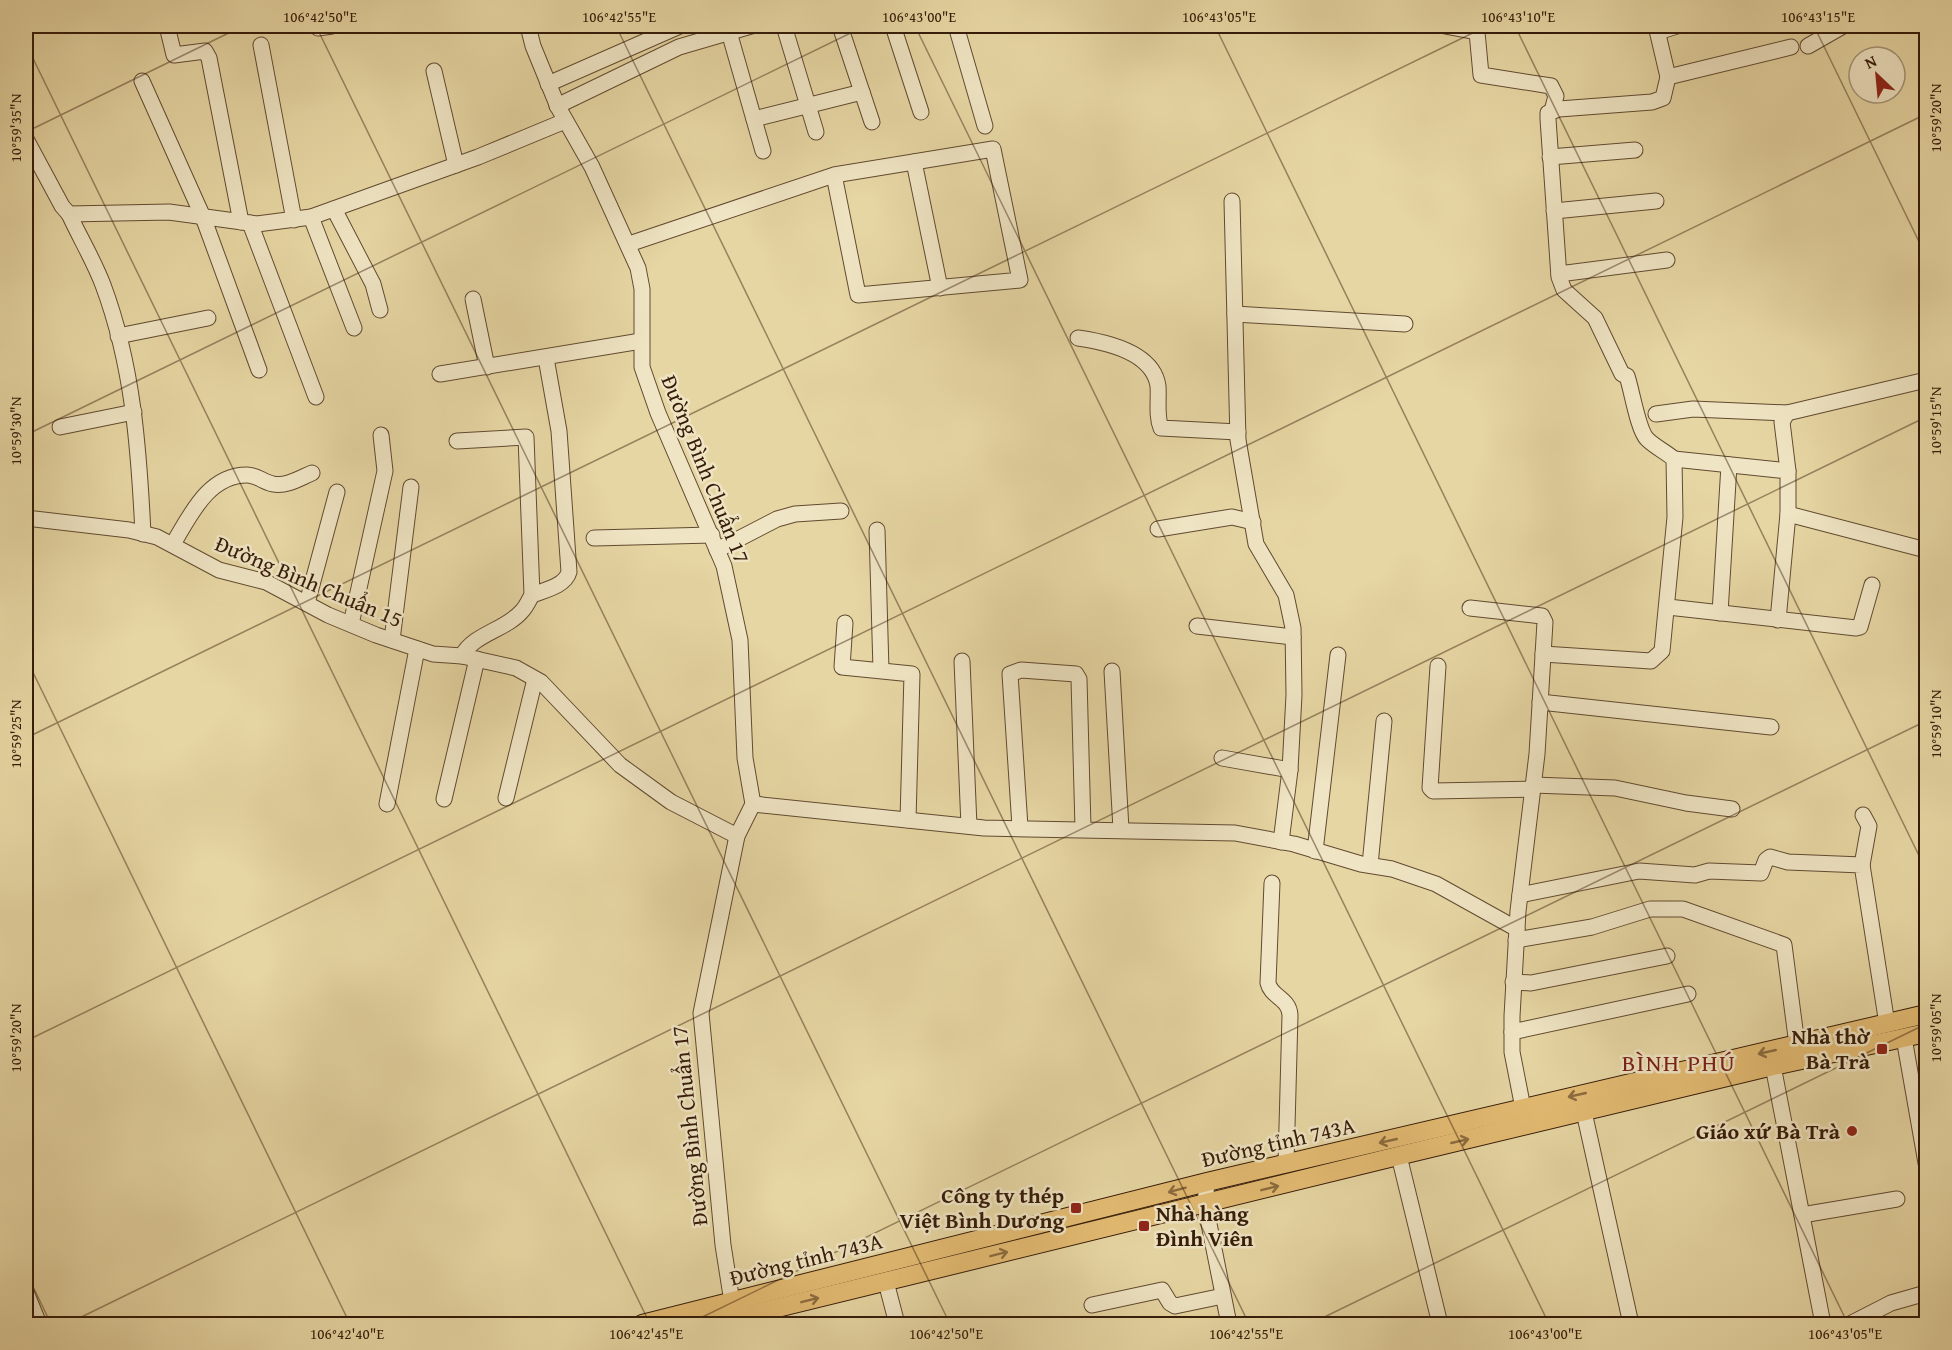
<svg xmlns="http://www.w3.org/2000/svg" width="1952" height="1350" font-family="'Gentium Book Plus',serif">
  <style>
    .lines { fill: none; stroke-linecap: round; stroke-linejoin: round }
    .minor-casing { stroke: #614a30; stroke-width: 17 }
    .major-casing { stroke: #351b09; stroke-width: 20 }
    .minor { stroke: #efe4c3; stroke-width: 15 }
    .major { stroke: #e3bb72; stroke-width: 18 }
    .oneway { stroke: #8c6b3e }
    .ticks { fill: none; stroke: #351b09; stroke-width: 1.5; stroke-opacity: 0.45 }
    .poi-dot { fill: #8f2418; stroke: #efe4c3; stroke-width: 2 }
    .labels { text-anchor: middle; stroke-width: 5; stroke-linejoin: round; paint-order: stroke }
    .street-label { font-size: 22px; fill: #351b09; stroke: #efe4c3 }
    .poi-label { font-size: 22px; font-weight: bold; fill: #351b09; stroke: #efe4c3; text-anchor: end }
    .neighbourhood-label { font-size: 24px; letter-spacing: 1.5px; fill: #7a1f14; stroke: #efe4c3 }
    .neatline { fill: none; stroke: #351b09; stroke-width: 2 }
    .ticks-label { font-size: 15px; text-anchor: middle; fill: #351b09 }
  </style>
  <rect width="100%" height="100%" fill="#e6d6a3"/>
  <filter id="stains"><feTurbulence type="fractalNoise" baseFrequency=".00333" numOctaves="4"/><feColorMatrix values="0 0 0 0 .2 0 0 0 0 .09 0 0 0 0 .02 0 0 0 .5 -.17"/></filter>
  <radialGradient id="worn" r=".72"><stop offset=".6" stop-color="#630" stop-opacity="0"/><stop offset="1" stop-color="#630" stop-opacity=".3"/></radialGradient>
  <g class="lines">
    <defs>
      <g id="minor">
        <polyline points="167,26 174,55 205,51 209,58 241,222"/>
        <polyline points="528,26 533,46 558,107 592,167 638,268 642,289 642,367 658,413 724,566 740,640 745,758 753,804 737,836 701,1013 723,1245 732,1302"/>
        <polyline points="784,26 816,132"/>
        <polyline points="840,26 872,122"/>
        <polyline points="893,26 921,112"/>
        <polyline points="956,26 985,126"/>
        <polyline points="1445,26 1477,32 1481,75 1551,86 1556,96 1552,111"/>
        <polyline points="318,28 332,26"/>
        <polyline points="729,32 763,151"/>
        <polyline points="1658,32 1677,26"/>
        <polyline points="261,45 294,220"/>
        <polyline points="1808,46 1843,26"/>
        <polyline points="434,71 456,165"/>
        <polyline points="1668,77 1791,47"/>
        <polyline points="142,81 203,217 259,370"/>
        <polyline points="548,84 680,26"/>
        <polyline points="557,106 679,47 751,26"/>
        <polyline points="754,119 862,92"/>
        <polyline points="26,139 62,206 69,214 169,212 257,224 311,217 478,157 565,121"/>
        <polyline points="1550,157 1635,150"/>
        <polyline points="914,162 940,288"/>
        <polyline points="1232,201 1238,440 1256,544 1286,595 1293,628 1294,695 1290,770 1281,842"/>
        <polyline points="334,209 373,284 380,310"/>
        <polyline points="1554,211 1656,201"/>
        <path d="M69,214C80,238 94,261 103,285C133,365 139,450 143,534"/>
        <polyline points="311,217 354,328"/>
        <polyline points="250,223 316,397"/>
        <polyline points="629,244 834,175 993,149 1020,280 858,295 834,175"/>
        <polyline points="1559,274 1667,260"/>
        <polyline points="473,299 487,367"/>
        <polyline points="1235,314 1405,324"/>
        <polyline points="118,336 208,318"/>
        <path d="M1078,338C1106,342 1153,352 1158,386C1159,400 1156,416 1161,428L1238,432"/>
        <polyline points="440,374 641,341"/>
        <polyline points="1656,414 1693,409 1787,413"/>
        <polyline points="60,427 134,412"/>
        <path d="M457,441L526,437L532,595C529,600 526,607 522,611C506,630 473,634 462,656"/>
        <polyline points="1674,459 1788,471 1788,514 1926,550"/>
        <polyline points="1788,471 1782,422 1787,413 1926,380"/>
        <polyline points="26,518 129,530 157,537 219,570 266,582 328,615 376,635 433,654 462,656 516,668 541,682 620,765 671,802 737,836"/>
        <polyline points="1158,529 1232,517 1253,522"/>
        <polyline points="877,530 881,670"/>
        <polyline points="594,538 712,535"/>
        <path d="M173,544C190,516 208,475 247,475C257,475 263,482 273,484C286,487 300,478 312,473"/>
        <polyline points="717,550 777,519 795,514 841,511"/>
        <path d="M532,595C545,590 565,586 569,572L559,431L546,358"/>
        <polyline points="307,603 337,492"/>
        <polyline points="1668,607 1856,628 1860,627 1872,585"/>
        <polyline points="1470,608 1542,616 1545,622 1537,754 1518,911 1512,1016 1512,1052 1523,1108"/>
        <polyline points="1720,613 1729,465"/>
        <polyline points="1778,620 1788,514"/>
        <polyline points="845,623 842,667 912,674 908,820"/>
        <polyline points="351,624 385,471 381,435"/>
        <polyline points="1197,626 1293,637"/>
        <polyline points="392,640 411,487"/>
        <path d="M1543,654L1651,661L1662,651L1675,517L1674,459C1666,452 1655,447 1647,439C1638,430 1632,391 1627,376L1622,374L1595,318L1564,290L1559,277L1548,119V113L1559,109L1652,102L1663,98L1668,77L1656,26"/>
        <polyline points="962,661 969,826"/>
        <polyline points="1438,666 1430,788 1433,791 1533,789"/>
        <polyline points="1112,671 1121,829"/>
        <polyline points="1540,702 1771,727"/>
        <polyline points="1222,758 1290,770"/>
        <polyline points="1533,785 1615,788 1686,803 1732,809"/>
        <polyline points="506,798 535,679"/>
        <polyline points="444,799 477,659"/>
        <polyline points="387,804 417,649"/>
        <polyline points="753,804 984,828 1235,833 1294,844 1361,864 1392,869 1436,884 1517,929"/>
        <polyline points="1020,827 1010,674 1021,670 1076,674 1079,679 1083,828"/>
        <polyline points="1315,851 1338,655"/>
        <polyline points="1370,865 1384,721"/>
        <polyline points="1862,865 1869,826 1863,815"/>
        <path d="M1272,883L1268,983C1271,997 1289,998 1290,1015L1286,1164"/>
        <polyline points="1520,895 1639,871 1695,875 1709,871 1761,873 1766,860 1770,857 1788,862 1862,865 1887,1024"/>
        <polyline points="1516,940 1592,927 1650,909 1683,909 1784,945 1797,1045"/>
        <polyline points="1513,982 1531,983 1667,956"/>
        <polyline points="1512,1032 1688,994"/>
        <polyline points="1904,1038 1926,1163"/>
        <polyline points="1773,1066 1823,1324"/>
        <polyline points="1584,1112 1631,1324"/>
        <polyline points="1399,1156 1440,1324"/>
        <polyline points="1207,1182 1205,1204 1229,1324"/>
        <polyline points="1802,1215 1897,1199"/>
        <polyline points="886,1282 897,1324"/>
        <polyline points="26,1292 39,1324"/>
        <polyline points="1092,1305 1162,1290 1170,1303 1175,1306 1223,1296"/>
        <polyline points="1850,1324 1891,1303 1926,1293"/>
      </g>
      <g id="major">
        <polyline points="642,1324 1207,1182 1926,1014"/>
        <polyline points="712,1324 1406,1154 1773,1066 1926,1033"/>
      </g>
    </defs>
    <!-- minor casing -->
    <use href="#minor" class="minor-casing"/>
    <!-- major casing -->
    <use href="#major" class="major-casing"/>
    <!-- minor -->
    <use href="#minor" class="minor"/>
    <!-- major -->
    <use href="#major" class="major"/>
  </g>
  <!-- one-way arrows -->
  <defs><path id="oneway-shaft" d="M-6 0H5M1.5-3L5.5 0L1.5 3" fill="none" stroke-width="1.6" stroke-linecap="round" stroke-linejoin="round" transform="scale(1.5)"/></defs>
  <g class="oneway">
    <use href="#oneway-shaft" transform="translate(1767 1052) rotate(167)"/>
    <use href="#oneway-shaft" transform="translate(1577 1095) rotate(167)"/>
    <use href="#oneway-shaft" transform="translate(1388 1141) rotate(167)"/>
    <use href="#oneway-shaft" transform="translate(1460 1141) rotate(-13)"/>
    <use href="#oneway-shaft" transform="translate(1270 1188) rotate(-14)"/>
    <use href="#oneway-shaft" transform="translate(1177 1190) rotate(165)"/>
    <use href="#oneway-shaft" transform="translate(999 1254) rotate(-14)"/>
    <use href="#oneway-shaft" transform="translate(810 1300) rotate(-14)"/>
  </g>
  <!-- ticks -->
  <path class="ticks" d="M316,26L950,1324M616,26L1249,1324M915,26L1549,1324M1215,26L1848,1324M1515,26L1926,870M1814,26L1926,256M26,44L650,1324M26,132L243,26M26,435L865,26M26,658L350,1324M26,738L1487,26M26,1041L1926,114M26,1272L51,1324M67,1324L1926,417M688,1324L1926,721M1310,1324L1926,1024"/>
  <!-- markers -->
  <g class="poi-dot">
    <rect x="1876" y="1043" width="12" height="12" rx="3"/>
    <circle cx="1852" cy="1131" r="6"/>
    <rect x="1070" y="1202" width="12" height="12" rx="3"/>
    <rect x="1138" y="1220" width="12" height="12" rx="3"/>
  </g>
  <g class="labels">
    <!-- street labels -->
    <g class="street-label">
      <text transform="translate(706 469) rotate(68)" y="8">Đường Bình Chuẩn 17</text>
      <text transform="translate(309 581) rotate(23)" y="8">Đường Bình Chuẩn 15</text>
      <text transform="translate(689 1126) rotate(-96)" y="8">Đường Bình Chuẩn 17</text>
      <text transform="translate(1278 1142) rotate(-13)" y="8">Đường tỉnh 743A</text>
      <text transform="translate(806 1259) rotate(-14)" y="8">Đường tỉnh 743A</text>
    </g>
    <!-- poi labels -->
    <g class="poi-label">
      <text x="1870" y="1044">Nhà thờ<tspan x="1870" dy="25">Bà Trà</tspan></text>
      <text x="1840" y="1139">Giáo xứ Bà Trà</text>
      <text x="1064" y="1203">Công ty thép<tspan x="1064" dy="25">Việt Bình Dương</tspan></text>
      <text x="1156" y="1221" text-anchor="start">Nhà hàng<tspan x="1156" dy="25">Đình Viên</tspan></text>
    </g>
    <!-- neighbourhood labels -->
    <g class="neighbourhood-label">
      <text x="1679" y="1071">BÌNH PHÚ</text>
    </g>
  </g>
  <!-- margin -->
  <rect width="1952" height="1350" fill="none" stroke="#e6d6a3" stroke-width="66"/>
  <!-- north arrow -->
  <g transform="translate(1877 75) rotate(334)"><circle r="28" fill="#efe4c3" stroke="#a59479" stroke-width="1.5"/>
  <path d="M0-4.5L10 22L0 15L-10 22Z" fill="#8f2418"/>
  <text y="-9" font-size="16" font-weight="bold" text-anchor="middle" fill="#351b09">N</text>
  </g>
  <rect x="33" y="33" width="1886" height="1284" class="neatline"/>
  <g class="ticks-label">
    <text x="320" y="22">106°42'50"E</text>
    <text x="619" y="22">106°42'55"E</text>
    <text x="919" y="22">106°43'00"E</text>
    <text x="1219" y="22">106°43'05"E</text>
    <text x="1518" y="22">106°43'10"E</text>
    <text x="1818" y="22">106°43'15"E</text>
    <text transform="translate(1936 118) rotate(-90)" y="5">10°59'20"N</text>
    <text transform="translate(16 128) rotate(-90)" y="5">10°59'35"N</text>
    <text transform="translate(1936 421) rotate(-90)" y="5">10°59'15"N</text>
    <text transform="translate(16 431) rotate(-90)" y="5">10°59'30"N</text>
    <text transform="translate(1936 724) rotate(-90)" y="5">10°59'10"N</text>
    <text transform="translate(16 734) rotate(-90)" y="5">10°59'25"N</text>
    <text transform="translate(1936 1028) rotate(-90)" y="5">10°59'05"N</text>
    <text transform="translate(16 1038) rotate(-90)" y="5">10°59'20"N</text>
    <text x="347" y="1339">106°42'40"E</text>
    <text x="646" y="1339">106°42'45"E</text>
    <text x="946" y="1339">106°42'50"E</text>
    <text x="1246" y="1339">106°42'55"E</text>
    <text x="1545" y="1339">106°43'00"E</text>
    <text x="1845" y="1339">106°43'05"E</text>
  </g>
  <rect width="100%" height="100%" filter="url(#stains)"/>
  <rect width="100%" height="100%" fill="url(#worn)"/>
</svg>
